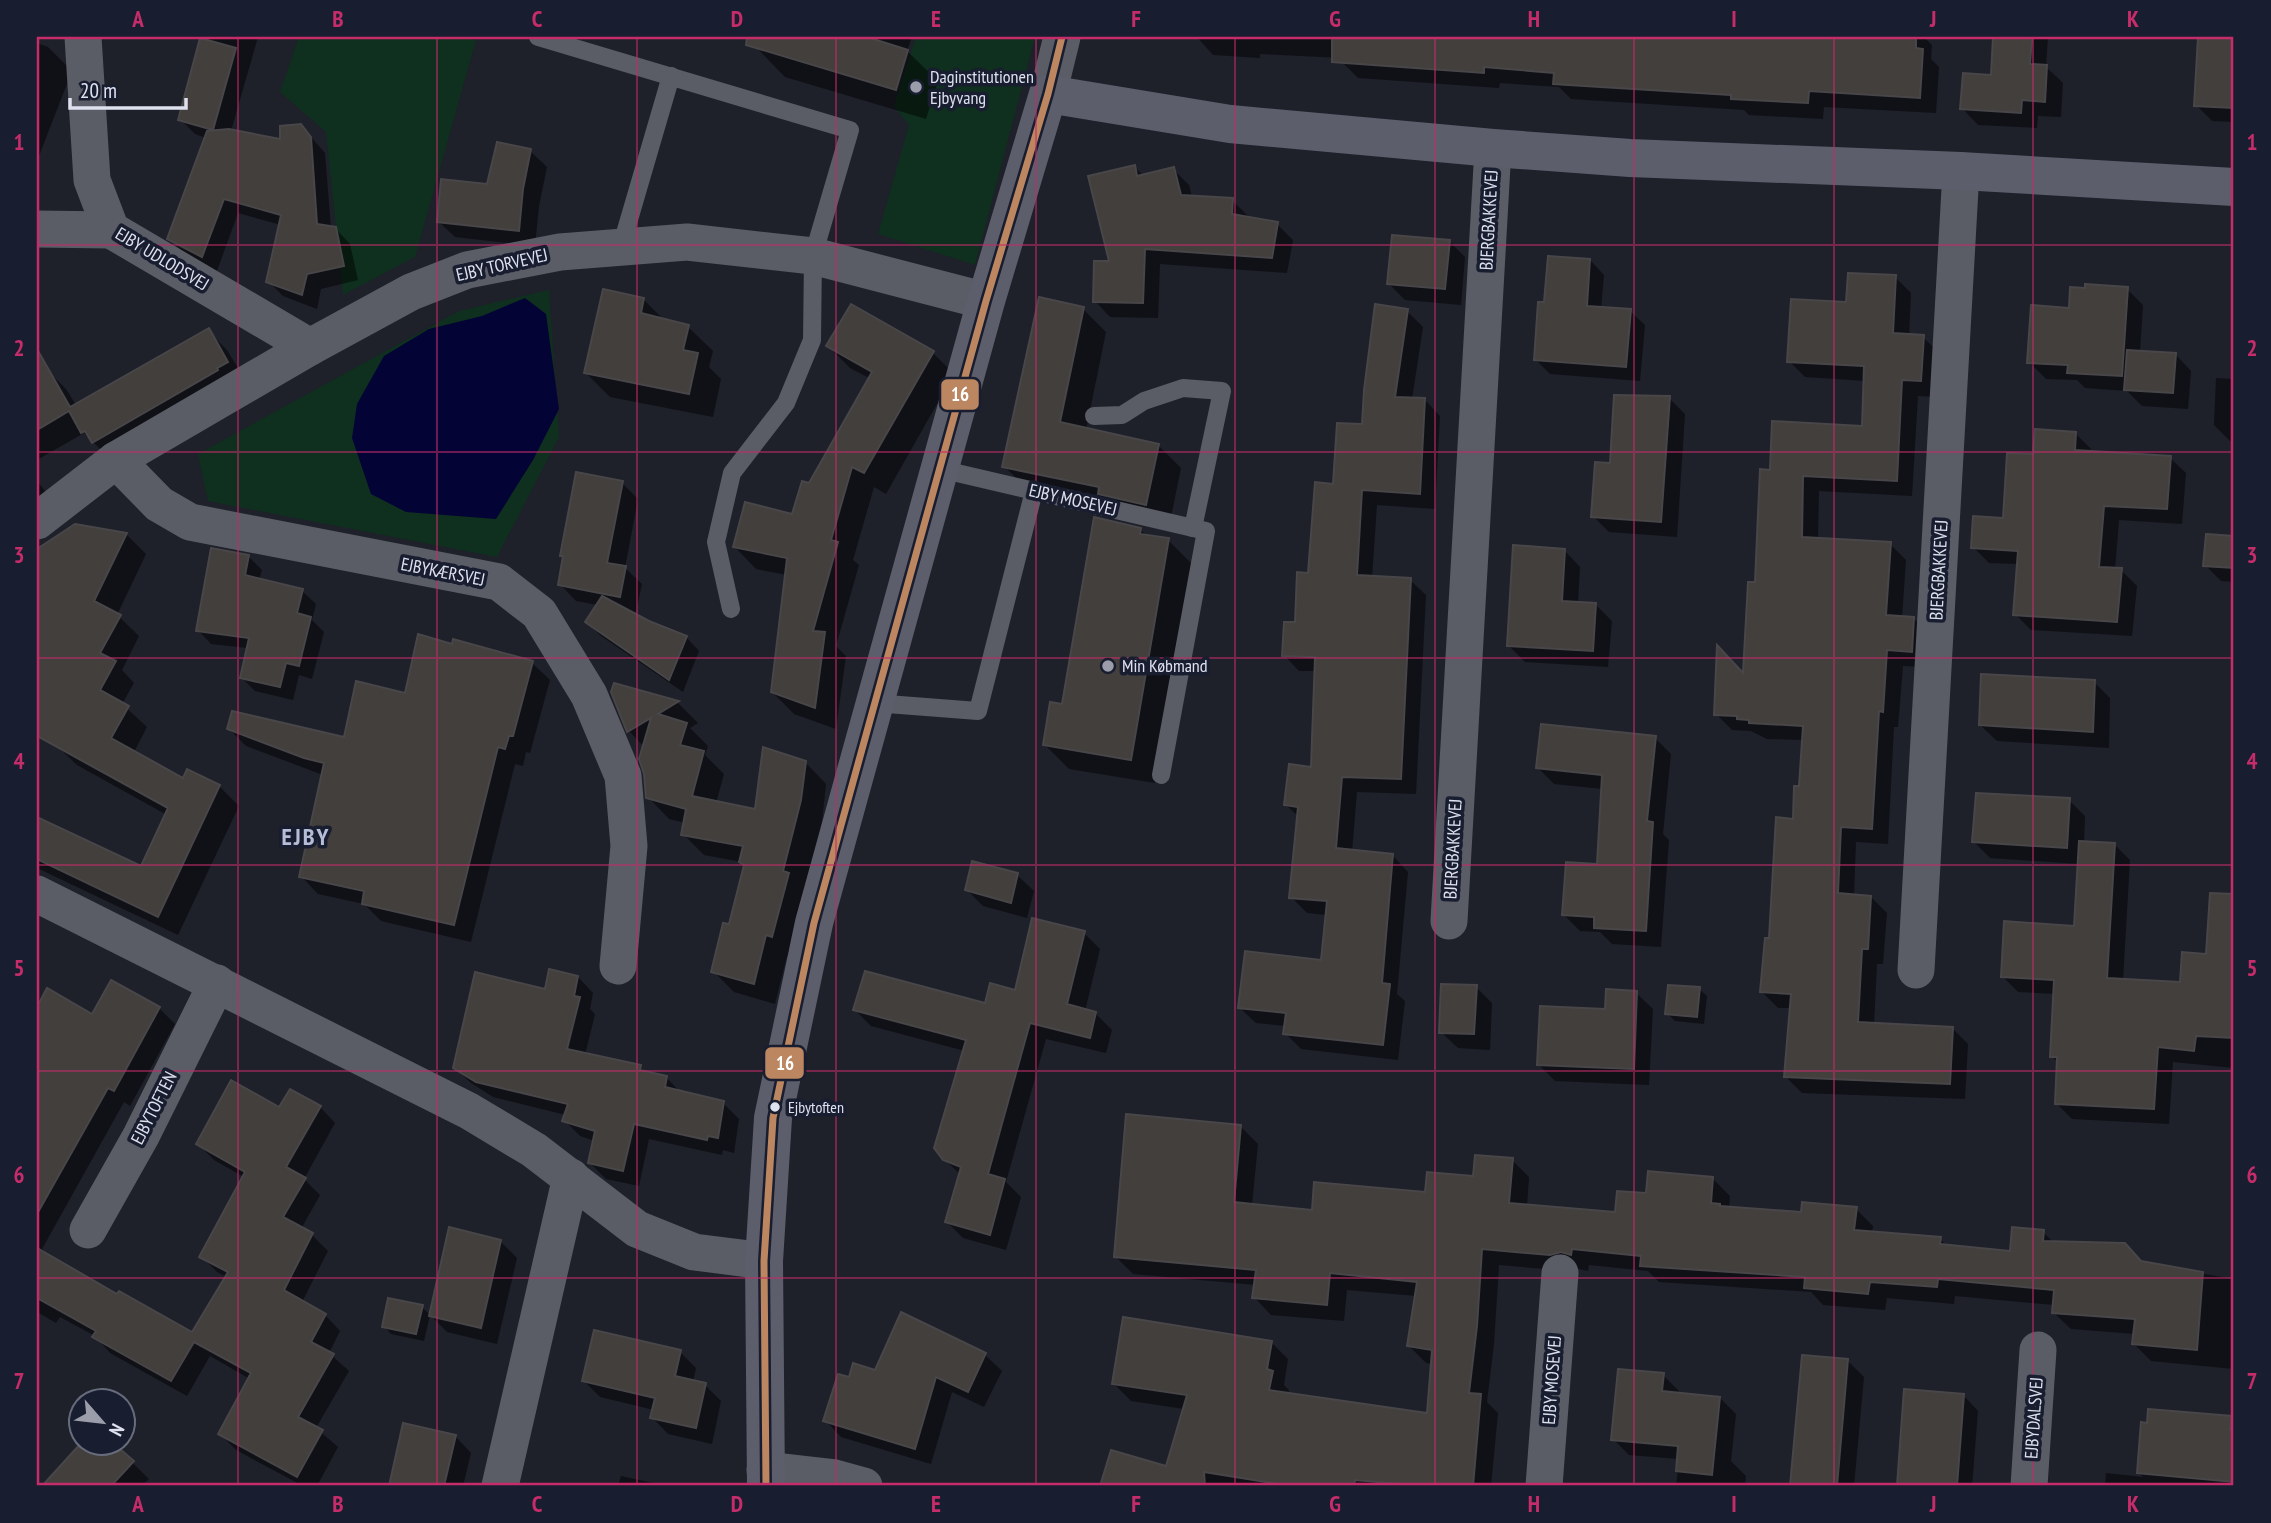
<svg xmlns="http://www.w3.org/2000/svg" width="2271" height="1523" font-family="'PT Sans Narrow',sans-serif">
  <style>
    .green { fill: #0f301e }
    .water { fill: #030336 }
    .shadow { fill: #0007 }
    .building { fill: #423f3d; stroke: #484648; stroke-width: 2 }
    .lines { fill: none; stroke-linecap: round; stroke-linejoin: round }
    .lane { stroke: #5a5c66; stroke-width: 18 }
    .street { stroke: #5a5c66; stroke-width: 37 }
    .secondary { stroke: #5c5e6b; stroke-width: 38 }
    .bus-1-casing { stroke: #181d30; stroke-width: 12 }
    .bus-1 { stroke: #bb8660; stroke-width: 7 }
    .grid { fill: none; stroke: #c52c6a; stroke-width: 2; stroke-opacity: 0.55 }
    .poi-dot { fill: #9b9eaa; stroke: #181d30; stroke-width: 2.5 }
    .bus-dot { fill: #dee2ef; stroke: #181d30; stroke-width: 2.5 }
    .labels { text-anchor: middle; stroke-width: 7; stroke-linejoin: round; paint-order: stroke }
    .bus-label { font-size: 16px; fill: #dee2ef; stroke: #181d30; text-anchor: start }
    .poi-label { font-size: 18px; fill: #dee2ef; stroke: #181d30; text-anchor: start }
    .street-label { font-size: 18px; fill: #dee2ef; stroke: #181d30 }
    .district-label { font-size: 24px; font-weight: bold; letter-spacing: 2px; fill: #b6bdd7; stroke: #181d30 }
    .line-badge { stroke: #181d30; stroke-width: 2.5 }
    .badge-label { font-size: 19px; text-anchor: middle; font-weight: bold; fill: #fff }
    .neatline { fill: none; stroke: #c52c6a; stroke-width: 2.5 }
    .grid-label { font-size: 23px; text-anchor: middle; font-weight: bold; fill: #c52c6a }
  </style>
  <rect width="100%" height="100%" fill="#1e202a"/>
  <!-- green -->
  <g class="green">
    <polygon points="299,37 467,37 476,40 415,257 343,295 326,132 280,92"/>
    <polygon points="916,37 1035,37 975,265 878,234 909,125 894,106"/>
    <polygon points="549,290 559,437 497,557 208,501 198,454 459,311"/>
  </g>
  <!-- water -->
  <polygon class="water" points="525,298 546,314 559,409 533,460 496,519 406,512 371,494 352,438 357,404 384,356 429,329 482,316"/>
  <!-- shadow -->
  <g class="shadow">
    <polygon points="202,37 258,37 231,131 282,141 301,126 325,153 331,228 335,228 350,244 358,280 321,289 317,309 283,296 268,281 281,225 238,213 217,271 184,253 169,238 206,138 195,134 180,119"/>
    <polygon points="758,37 912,37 907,51 938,81 926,119 785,77 755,46"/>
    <polygon points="1197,37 1924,37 1932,45 1931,59 1939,67 1936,113 1824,107 1823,119 1749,115 1744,110 1571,99 1559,87 1500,83 1499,88 1358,78 1342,62 1342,58 1260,54 1260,58 1213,55"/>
    <polygon points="1995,37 2048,37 2046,67 2063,83 2061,117 2038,116 2037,128 1978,125 1962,108 1993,76"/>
    <polygon points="2200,37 2234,37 2234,122 2212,121 2196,105"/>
    <polygon points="37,43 48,47 72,71 37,161"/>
    <polygon points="530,151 547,167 539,206 535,246 455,237 438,221 488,186"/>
    <polygon points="1134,167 1144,176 1173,169 1189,185 1192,197 1232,200 1248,216 1247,219 1277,224 1293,240 1287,273 1160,264 1158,318 1110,317 1095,301 1112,263"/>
    <polygon points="1449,241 1465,257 1461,305 1405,300 1389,284"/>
    <polygon points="1590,260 1604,275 1601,309 1630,311 1645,325 1640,381 1550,374 1535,359 1546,304"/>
    <polygon points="1895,277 1911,293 1909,336 1923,337 1939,353 1937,397 1918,396 1912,496 1819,491 1818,539 1890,544 1906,560 1902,618 1913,618 1929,634 1927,667 1903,666 1898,727 1894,727 1888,844 1856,842 1854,896 1871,897 1887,913 1883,964 1877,964 1874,1024 1952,1028 1968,1044 1965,1099 1802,1093 1786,1077 1791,1008 1778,1008 1762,992 1801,788 1804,740 1767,739 1751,731 1732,730 1716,714 1744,676 1771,472 1864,428 1866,381 1805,377 1789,361 1847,304"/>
    <polygon points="2127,289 2143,305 2140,352 2175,354 2191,371 2188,409 2142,406 2127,391 2085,388 2077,380 2046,379 2029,362"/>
    <polygon points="643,299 665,321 688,327 713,351 709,367 721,379 713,417 610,397 586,373"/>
    <polygon points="1083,309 1106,332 1086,430 1158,445 1181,468 1169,527 1027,489 1004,466"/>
    <polygon points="1407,311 1423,327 1412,399 1425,400 1440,416 1435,509 1377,505 1372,578 1410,580 1426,595 1416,794 1357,792 1352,852 1393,856 1408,872 1397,994 1405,1001 1398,1060 1301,1049 1285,1033 1286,1026 1256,1023 1240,1008 1322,961 1327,915 1307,913 1291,897 1299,817 1286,805 1313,768 1316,671 1299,671 1284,655 1296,624 1335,485 1363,426"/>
    <polygon points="208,331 227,350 246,381 112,461 84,433 37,460 37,376 47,370 66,389 76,405"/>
    <polygon points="828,346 933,353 954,374 886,494 874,487 853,560 859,565 836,646 846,656 836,729 794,714 772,692 787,575 756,569 735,547 794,517 871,379 850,368"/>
    <polygon points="2216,378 2234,379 2234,441 2230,441 2214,425"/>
    <polygon points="1669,398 1685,414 1677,537 1609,532 1593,516 1611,465"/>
    <polygon points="2075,433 2091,449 2091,453 2170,458 2186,473 2182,524 2119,520 2115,570 2121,570 2137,586 2132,636 2031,630 2015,614 2019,564 1989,563 1973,547 2005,520 2035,456"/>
    <polygon points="37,481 50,497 37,509"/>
    <polygon points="622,483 638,499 625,568 642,584 636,612 626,611 686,637 699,651 683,692 601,636 587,622 598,605 576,601 560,584 564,558 561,555"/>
    <polygon points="75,526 126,534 146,554 117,615 139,636 122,670 134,683 122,704 147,727 134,752 184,780 219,786 239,806 178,935 37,868 37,818 142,868 167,815 77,765 57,746 68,725 37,705 37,551"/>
    <polygon points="1140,529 1148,537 1168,540 1192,564 1155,783 1069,769 1045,745"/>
    <polygon points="2207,536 2234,538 2234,582 2221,581 2205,565"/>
    <polygon points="1564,550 1580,567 1578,603 1595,604 1612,621 1608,667 1525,662 1509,646"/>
    <polygon points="248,556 262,570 259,580 302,591 316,604 312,620 324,632 312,679 299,675 293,700 255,691 242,678 248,648 211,644 198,630"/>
    <polygon points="454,646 532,663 550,680 530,753 526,752 523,766 515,764 471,942 381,921 364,904 318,894 301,876 323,775 246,746 229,729 345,739 406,695"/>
    <polygon points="2094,682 2110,698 2109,748 1997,741 1980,725"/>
    <polygon points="615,685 678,703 698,723 690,728 708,746 705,755 724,774 716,803 756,811 805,762 826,784 822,822 804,891 793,957 787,956 775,1004 734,992 713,971 731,926 746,866 742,862 704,855 683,834 685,823 669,819 648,797 644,747 629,731 612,692"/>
    <polygon points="1655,738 1671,754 1663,834 1669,840 1661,947 1612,944 1600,932 1580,931 1564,915 1598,865 1603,789 1554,784 1538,768"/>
    <polygon points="2069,800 2085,816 2084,843 2114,844 2130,860 2123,980 2182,983 2208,956 2210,917 2234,918 2234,1068 2173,1062 2169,1124 2072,1119 2056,1103 2058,1063 2052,1056 2055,994 2018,992 2002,976 2076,927 2080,864 1990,858 1974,842"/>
    <polygon points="1017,875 1034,891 1027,918 983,906 967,890"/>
    <polygon points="1084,933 1100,949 1085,1011 1095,1013 1112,1030 1106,1053 1046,1039 1006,1182 1021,1197 1006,1250 963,1238 947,1222 961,1175 944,1159 965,1051 871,1026 855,1010 987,1005 1016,992"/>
    <polygon points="578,977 593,993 590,1009 595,1014 585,1055 640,1067 647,1073 666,1077 681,1093 723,1103 739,1119 734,1153 723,1150 722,1155 649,1139 639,1186 606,1179 590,1163 595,1141 580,1136 564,1120 566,1115 493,1097 471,1083 454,1067 546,991"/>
    <polygon points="1476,987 1492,1003 1490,1050 1458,1048 1441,1032"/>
    <polygon points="1699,989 1707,996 1704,1024 1675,1021 1667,1013"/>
    <polygon points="48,991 93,1016 159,1008 175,1024 130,1106 124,1102 42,1249 50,1258 117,1296 193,1334 227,1277 217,1272 201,1256 244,1177 214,1160 198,1144 280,1110 320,1107 335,1123 304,1179 320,1195 301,1229 312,1235 328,1251 302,1302 325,1315 340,1331 329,1353 349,1371 316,1428 338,1447 317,1486 303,1486 236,1450 220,1434 250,1379 210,1356 187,1396 110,1353 95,1336 60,1317 56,1323 37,1312 37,1011"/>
    <polygon points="1636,993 1653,1009 1649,1085 1555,1081 1539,1065 1607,1011"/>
    <polygon points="1241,1127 1258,1144 1252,1205 1313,1212 1427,1194 1474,1178 1512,1160 1529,1177 1527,1206 1617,1214 1647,1195 1712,1178 1730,1196 1729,1209 1802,1214 1856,1209 1873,1226 1872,1233 1940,1239 1948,1247 2012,1252 2043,1232 2054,1243 2143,1263 2233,1279 2234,1270 2234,1369 2151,1361 2134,1344 2135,1334 2071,1329 2053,1312 2054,1305 1955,1296 1954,1304 1887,1298 1885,1310 1823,1305 1811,1292 1659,1282 1648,1271 1589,1265 1588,1271 1579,1269 1568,1271 1499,1265 1494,1344 1487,1402 1498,1413 1491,1486 1102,1486 1112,1452 1167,1468 1184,1409 1131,1401 1114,1384 1271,1342 1288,1359 1284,1385 1289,1390 1288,1394 1429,1416 1432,1364 1426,1363 1409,1346 1416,1296 1347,1290 1344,1321 1271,1315 1254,1297 1256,1285 1133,1274 1116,1257"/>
    <polygon points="500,1241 517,1258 497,1344 447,1332 430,1315 424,1341 391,1334 384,1326 422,1307 431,1316"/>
    <polygon points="902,1314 985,1355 1002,1371 984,1407 952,1392 931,1464 841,1437 825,1420 850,1380 876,1372"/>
    <polygon points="680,1352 696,1368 693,1382 705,1385 721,1401 712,1444 668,1434 652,1417 654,1410 600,1397 584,1381"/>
    <polygon points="1848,1361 1864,1377 1854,1486 1790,1486 1791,1475 1793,1476"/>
    <polygon points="1663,1375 1679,1391 1679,1395 1720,1398 1736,1414 1731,1461 1746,1476 1745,1486 1676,1486 1679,1459 1629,1455 1613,1439"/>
    <polygon points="1906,1391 1964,1396 1978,1411 1972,1486 1898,1486"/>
    <polygon points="2231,1418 2234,1421 2234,1486 2105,1486 2106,1473 2143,1477 2139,1473"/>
    <polygon points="455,1436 471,1453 463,1486 407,1486 394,1473"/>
    <polygon points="84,1442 111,1442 149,1479 142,1486 44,1486"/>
    <polygon points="621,1476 667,1486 618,1486"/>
    <polygon points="565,1483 581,1486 564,1486"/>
  </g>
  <!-- building -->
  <g class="building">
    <polygon points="747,37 867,37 908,50 896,90 746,45"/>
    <polygon points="1332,37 1916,37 1916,48 1923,49 1920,98 1809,91 1808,103 1731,99 1731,95 1553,84 1554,73 1484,67 1484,73 1332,62"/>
    <polygon points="1993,37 2032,37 2030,64 2047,65 2045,102 2022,100 2021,113 1960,109 1963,73 1991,75"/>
    <polygon points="2198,37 2234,37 2234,108 2194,106"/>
    <polygon points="200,38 236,48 213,130 178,120"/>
    <polygon points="301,124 311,137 317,224 336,227 344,266 307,274 302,295 266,282 281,215 224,199 202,257 167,239 207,131 229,129 280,139 280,126"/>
    <polygon points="497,142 531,149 523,189 519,231 437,222 441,179 487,184"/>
    <polygon points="1135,165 1137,176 1174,167 1181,195 1233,198 1232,214 1278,222 1272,258 1145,249 1143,303 1093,302 1094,261 1109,261 1088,176"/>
    <polygon points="1392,235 1450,240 1445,289 1387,284"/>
    <polygon points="1548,256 1590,259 1587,306 1631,309 1626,367 1534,360 1538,302 1544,302"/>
    <polygon points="1848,273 1896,275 1893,333 1924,335 1921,381 1902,380 1897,481 1803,476 1802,537 1891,542 1886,615 1914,617 1912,652 1887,650 1883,712 1879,711 1872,829 1841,827 1838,893 1871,896 1868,949 1862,949 1858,1022 1953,1027 1950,1084 1784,1077 1791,994 1760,992 1765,938 1769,938 1776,817 1793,819 1794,786 1799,786 1803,726 1749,723 1749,720 1737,719 1737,716 1714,715 1717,645 1743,673 1748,582 1755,582 1760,469 1770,470 1772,421 1862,426 1864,366 1787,362 1791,299 1846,302"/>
    <polygon points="2085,284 2128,287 2122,376 2067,373 2068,365 2027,363 2031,305 2069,308 2070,287 2085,288"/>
    <polygon points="603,289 644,298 641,313 689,325 683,350 698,353 689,394 584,373"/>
    <polygon points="1039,297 1084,307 1060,422 1159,444 1146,505 1098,494 1099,487 1002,467"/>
    <polygon points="851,304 934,351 864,473 852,467 831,540 838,542 813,631 825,632 815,708 771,692 787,558 733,547 745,502 792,514 802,481 809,483 872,372 826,346"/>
    <polygon points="1375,304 1408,309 1395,397 1425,398 1420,494 1362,490 1357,575 1411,578 1401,779 1342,777 1336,848 1393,854 1382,983 1390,984 1383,1045 1283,1034 1286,1013 1238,1008 1245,951 1321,960 1327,901 1289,898 1298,807 1284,805 1289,764 1311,767 1315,657 1282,656 1284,622 1295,622 1297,572 1308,573 1315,482 1333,484 1337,423 1362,424 1364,390"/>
    <polygon points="209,328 228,362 217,368 218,370 92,443 85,431 81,433 69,411 37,430 37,349 70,407"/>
    <polygon points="2127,350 2176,353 2173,393 2124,390"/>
    <polygon points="1614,395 1670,396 1661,522 1591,517 1595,462 1610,463"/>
    <polygon points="2035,429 2076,432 2075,450 2171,456 2167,509 2104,506 2099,567 2122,568 2117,622 2013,615 2018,551 1971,548 1973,516 2003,518 2007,453 2033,454"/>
    <polygon points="576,472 623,481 607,563 626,566 620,597 558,585 563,556 560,556"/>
    <polygon points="1094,517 1141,528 1140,534 1169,538 1131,760 1043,745 1050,702 1062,704"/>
    <polygon points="75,524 127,533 94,601 121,615 100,653 116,661 100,690 129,706 111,738 183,778 187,769 220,785 158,917 37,859 37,817 141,866 168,808 37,736 37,549"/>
    <polygon points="2206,534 2234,536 2234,568 2203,566"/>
    <polygon points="1513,545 1565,549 1562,601 1596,603 1593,651 1507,646"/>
    <polygon points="211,548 249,555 245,575 303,589 297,613 311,617 299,666 286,663 280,687 240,678 249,638 196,631"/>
    <polygon points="602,596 649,621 687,636 669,680 585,622"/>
    <polygon points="418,634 452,644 453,639 533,661 513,736 509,736 505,749 498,747 454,925 362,904 364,891 299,877 324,763 304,758 227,729 232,711 344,737 356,681 405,693"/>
    <polygon points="1981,674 2095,680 2093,732 1979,725"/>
    <polygon points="614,683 679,701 658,714 687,723 680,745 704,751 692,796 755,809 763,747 806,761 801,800 783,871 789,873 772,937 766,935 754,984 711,972 723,923 729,924 744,865 739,862 743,846 681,835 686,809 646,798 644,774 639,759 651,718 627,732 611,692"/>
    <polygon points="1541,724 1656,736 1647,821 1653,822 1646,931 1594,928 1594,917 1562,915 1566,862 1597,864 1602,775 1536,768"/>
    <polygon points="1976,793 2070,798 2067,848 1972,842"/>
    <polygon points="2079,841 2115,843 2107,978 2180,982 2182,952 2206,954 2210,893 2234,894 2234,1038 2196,1036 2194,1051 2158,1047 2154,1109 2055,1104 2057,1057 2050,1057 2054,980 2001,977 2004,921 2074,926"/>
    <polygon points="972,861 1018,873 1011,903 965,890"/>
    <polygon points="1032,918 1085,931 1067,1004 1096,1012 1090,1038 1030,1023 988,1174 1005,1179 990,1235 945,1222 961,1167 943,1160 934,1148 966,1040 853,1010 865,971 985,1003 990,983 1015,990"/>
    <polygon points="549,969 578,976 574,996 580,997 567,1049 641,1065 640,1070 667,1076 665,1087 724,1101 718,1138 708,1136 707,1140 634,1124 623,1171 588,1163 595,1131 562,1121 568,1104 476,1082 453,1068 475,972 545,989"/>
    <polygon points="111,980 160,1007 114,1091 108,1088 37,1214 37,1007 47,988 92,1014"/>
    <polygon points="1441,984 1477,985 1474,1034 1439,1033"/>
    <polygon points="1668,985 1700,987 1697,1017 1665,1014"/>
    <polygon points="1606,989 1637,991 1634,1069 1537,1065 1540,1006 1605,1009"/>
    <polygon points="231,1080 279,1107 290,1089 321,1106 286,1167 306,1178 283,1217 313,1233 284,1290 326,1314 311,1342 334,1354 298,1417 323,1430 297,1477 218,1434 251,1373 194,1342 171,1381 92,1337 96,1331 37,1298 37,1248 117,1294 119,1291 192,1332 228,1272 199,1257 245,1172 196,1144"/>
    <polygon points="1126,1114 1241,1125 1234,1202 1312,1210 1314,1182 1425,1192 1427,1172 1473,1176 1475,1155 1513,1158 1509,1203 1615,1212 1617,1191 1646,1193 1648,1171 1713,1177 1711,1203 1720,1204 1720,1206 1801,1212 1802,1202 1857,1207 1854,1230 1941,1237 1940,1244 2010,1251 2012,1227 2044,1230 2043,1241 2125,1243 2141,1261 2203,1272 2197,1350 2132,1344 2135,1319 2052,1313 2054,1290 1938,1279 1937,1287 1870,1282 1868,1294 1804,1288 1805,1277 1640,1266 1641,1256 1572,1249 1571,1255 1561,1252 1550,1255 1482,1249 1477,1326 1469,1393 1481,1394 1473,1486 1423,1486 1355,1480 1354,1486 1290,1486 1204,1472 1205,1486 1100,1486 1111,1450 1166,1466 1187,1395 1112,1384 1123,1317 1272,1341 1267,1369 1273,1371 1269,1390 1427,1413 1432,1350 1407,1346 1417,1282 1330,1273 1327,1305 1252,1298 1256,1270 1114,1257"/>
    <polygon points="449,1227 501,1240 481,1328 429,1316"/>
    <polygon points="388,1298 423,1305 416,1334 382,1327"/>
    <polygon points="901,1312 986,1353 968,1392 936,1377 915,1449 823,1421 838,1374 849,1377 853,1363 875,1370"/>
    <polygon points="594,1330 681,1350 675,1376 706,1383 696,1428 650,1418 655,1398 582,1381"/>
    <polygon points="1802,1355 1848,1359 1837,1486 1790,1486"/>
    <polygon points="1618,1369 1664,1373 1662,1391 1720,1397 1712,1475 1676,1471 1678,1446 1611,1440"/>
    <polygon points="1904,1389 1964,1394 1957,1486 1897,1486"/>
    <polygon points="2148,1409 2232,1416 2230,1430 2234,1430 2234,1482 2137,1473 2141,1422 2147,1423"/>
    <polygon points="403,1423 456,1435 444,1486 389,1486"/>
    <polygon points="81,1443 113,1443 134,1461 111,1486 42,1486"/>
  </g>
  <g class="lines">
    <!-- lane -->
    <g class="lane">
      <polyline points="538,37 850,130 813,256 812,340 786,403 732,473 716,542 731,609"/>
      <polyline points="621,247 671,76"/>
      <polyline points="1094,416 1122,415 1144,401 1183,388 1222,391 1193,528"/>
      <polyline points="940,469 1206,531 1161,775"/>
      <polyline points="874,703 978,711 1034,491"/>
    </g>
    <!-- street -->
    <g class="street">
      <polyline points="83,37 92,180 111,230 310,347"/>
      <polyline points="1048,94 1062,37"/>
      <polyline points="37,229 111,230"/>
      <polyline points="116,460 159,504 190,522 499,582 539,613 589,695 623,776 629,846 618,966"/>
      <polyline points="37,521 116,460 310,347 411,292 467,270 560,252 687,242 813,256 986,301"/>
      <polyline points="37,894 469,1111 534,1150 637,1229 694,1252 764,1261"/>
      <polyline points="1449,921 1493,148"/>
      <polyline points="1916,970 1961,171"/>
      <polyline points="88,1230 141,1136 217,983"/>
      <polyline points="765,1470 835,1478 864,1486"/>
      <polyline points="500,1486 571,1177"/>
      <polyline points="1544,1486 1560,1273"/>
      <polyline points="2029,1486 2038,1350"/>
    </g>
    <!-- secondary -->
    <polyline class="secondary" points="766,1486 764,1261 773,1118 814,923 986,301 1048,94 1230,124 1493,148 1630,158 1961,171 2234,187"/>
    <defs>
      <polyline id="bus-1" points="766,1486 764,1261 773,1118 814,923 986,301 1048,94 1062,37"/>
    </defs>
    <!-- bus-1 casing -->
    <use href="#bus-1" class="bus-1-casing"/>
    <!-- bus-1 -->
    <use href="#bus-1" class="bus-1"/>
  </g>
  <!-- grid -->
  <path class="grid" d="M238,37V1486M437,37V1486M637,37V1486M836,37V1486M1036,37V1486M1235,37V1486M1435,37V1486M1634,37V1486M1834,37V1486M2033,37V1486M37,245H2234M37,452H2234M37,658H2234M37,865H2234M37,1071H2234M37,1278H2234"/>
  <!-- markers -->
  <g class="poi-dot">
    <circle cx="916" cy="87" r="7"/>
    <circle cx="1108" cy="666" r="7"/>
  </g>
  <circle class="bus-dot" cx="775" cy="1107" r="6"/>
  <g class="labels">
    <!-- bus labels -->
    <g class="bus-label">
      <text x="788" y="1113">Ejbytoften</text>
    </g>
    <!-- poi labels -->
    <g class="poi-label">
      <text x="930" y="83">Daginstitutionen<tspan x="930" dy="21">Ejbyvang</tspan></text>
      <text x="1122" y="672">Min Købmand</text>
    </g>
    <!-- street labels -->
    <g class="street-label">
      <text transform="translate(1489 220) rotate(-87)" y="6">BJERGBAKKEVEJ</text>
      <text transform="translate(162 259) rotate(31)" y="6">EJBY UDLODSVEJ</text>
      <text transform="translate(502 265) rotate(-13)" y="6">EJBY TORVEVEJ</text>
      <text transform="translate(1073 500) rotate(13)" y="6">EJBY MOSEVEJ</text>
      <text transform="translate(1939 570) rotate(-87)" y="6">BJERGBAKKEVEJ</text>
      <text transform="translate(443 572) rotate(11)" y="6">EJBYKÆRSVEJ</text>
      <text transform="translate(1453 849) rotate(-87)" y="6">BJERGBAKKEVEJ</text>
      <text transform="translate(154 1108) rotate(-63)" y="6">EJBYTOFTEN</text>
      <text transform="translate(1552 1380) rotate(-86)" y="6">EJBY MOSEVEJ</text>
      <text transform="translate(2034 1418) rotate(-86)" y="6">EJBYDALSVEJ</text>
    </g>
    <!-- district labels -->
    <g class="district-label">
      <text x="306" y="845">EJBY</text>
    </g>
  </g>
  <g class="line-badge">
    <rect x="940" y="378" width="40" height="33" rx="7" fill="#bb8660"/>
    <rect x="764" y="1046" width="41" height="34" rx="7" fill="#bb8660"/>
  </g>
  <g class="badge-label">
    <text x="960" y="401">16</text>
    <text x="785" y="1070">16</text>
  </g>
  <!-- border -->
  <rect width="2271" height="1523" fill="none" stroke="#181d30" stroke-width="77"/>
  <!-- north arrow -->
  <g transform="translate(102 1422) rotate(118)"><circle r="33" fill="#181d30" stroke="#676c7c" stroke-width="2"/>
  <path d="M0-5L12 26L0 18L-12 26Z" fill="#9b9eaa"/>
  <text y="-10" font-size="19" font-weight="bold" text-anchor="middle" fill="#dee2ef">N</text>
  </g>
  <!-- scale -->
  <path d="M70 98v10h116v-10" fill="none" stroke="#dee2ef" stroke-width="3.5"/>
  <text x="80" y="98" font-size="21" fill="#dee2ef" stroke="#181d30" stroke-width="5" paint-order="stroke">20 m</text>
  <rect x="38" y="38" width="2194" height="1446" class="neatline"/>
  <g class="grid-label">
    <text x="138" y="27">A</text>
    <text x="338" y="27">B</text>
    <text x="537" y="27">C</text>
    <text x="737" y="27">D</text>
    <text x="936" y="27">E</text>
    <text x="1136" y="27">F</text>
    <text x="1335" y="27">G</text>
    <text x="1534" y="27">H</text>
    <text x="1734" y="27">I</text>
    <text x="1933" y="27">J</text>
    <text x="2133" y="27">K</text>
    <text x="19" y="150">1</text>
    <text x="2252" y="150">1</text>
    <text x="19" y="356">2</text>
    <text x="2252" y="356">2</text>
    <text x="19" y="563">3</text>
    <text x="2252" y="563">3</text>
    <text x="19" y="769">4</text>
    <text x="2252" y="769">4</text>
    <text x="19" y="976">5</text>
    <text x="2252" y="976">5</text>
    <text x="19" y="1183">6</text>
    <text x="2252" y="1183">6</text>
    <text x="19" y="1389">7</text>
    <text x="2252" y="1389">7</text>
    <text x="138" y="1512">A</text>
    <text x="338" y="1512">B</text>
    <text x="537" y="1512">C</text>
    <text x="737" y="1512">D</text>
    <text x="936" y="1512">E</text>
    <text x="1136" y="1512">F</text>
    <text x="1335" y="1512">G</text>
    <text x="1534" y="1512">H</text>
    <text x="1734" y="1512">I</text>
    <text x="1933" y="1512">J</text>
    <text x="2133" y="1512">K</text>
  </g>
</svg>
